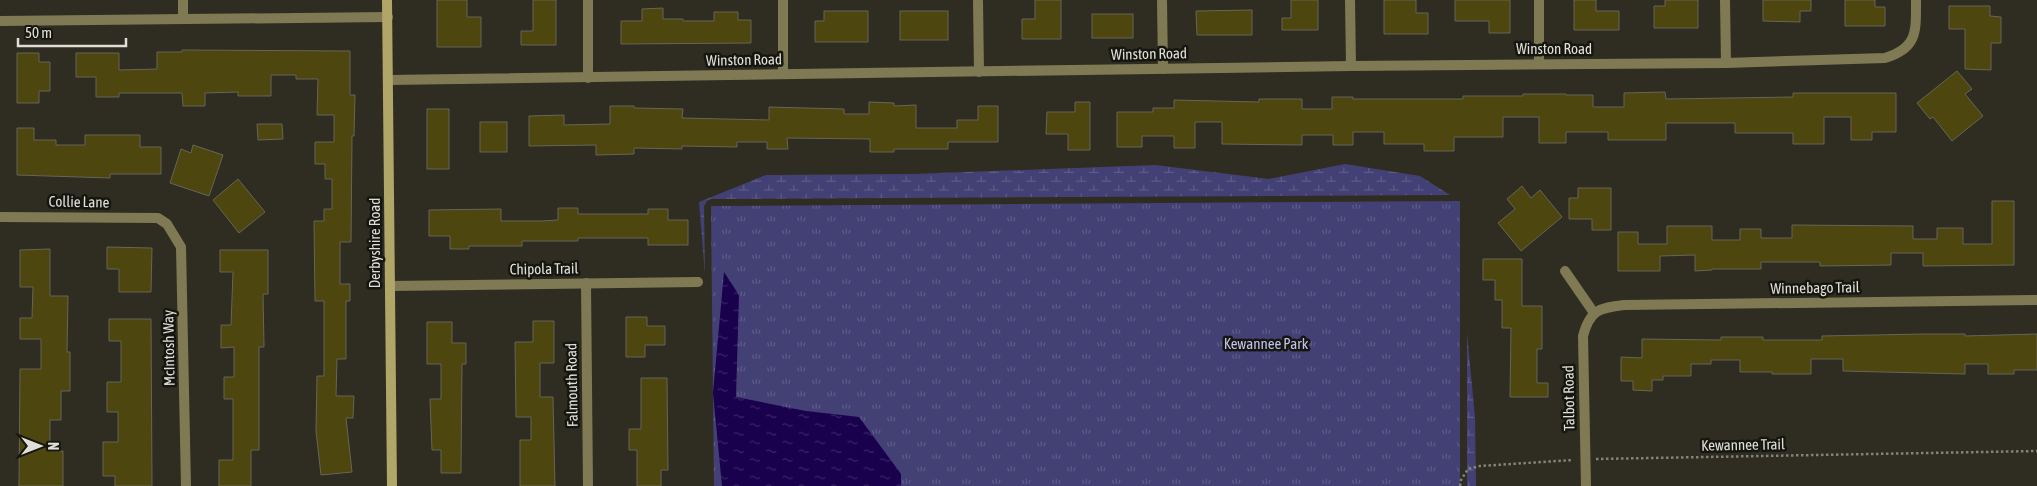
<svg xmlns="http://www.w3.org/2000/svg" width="2037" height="486" font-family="'Asap Condensed',sans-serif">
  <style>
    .wetland { fill: url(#wetland-marsh) }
    .park { fill: url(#park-tufts) }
    .water { fill: url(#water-ripples) }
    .building { fill: #4d460e; stroke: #676557 }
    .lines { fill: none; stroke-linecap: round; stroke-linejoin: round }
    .path { stroke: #848379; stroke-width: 2.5; stroke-dasharray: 2.5 2.5; stroke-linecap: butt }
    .street { stroke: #7f7a54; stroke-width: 10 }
    .secondary { stroke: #afa668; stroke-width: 10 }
    .labels { text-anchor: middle; stroke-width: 5; stroke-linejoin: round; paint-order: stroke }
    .street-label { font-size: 15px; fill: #e0dfd7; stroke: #161610 }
    .park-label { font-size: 15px; fill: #c1c1ec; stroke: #161610 }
  </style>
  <defs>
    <pattern id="wetland-marsh" width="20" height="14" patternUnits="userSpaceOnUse" patternTransform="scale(1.25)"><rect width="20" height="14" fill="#434075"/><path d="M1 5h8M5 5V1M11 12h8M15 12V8" fill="none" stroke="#5e5b88"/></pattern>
    <pattern id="park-tufts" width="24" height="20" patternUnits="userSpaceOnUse" patternTransform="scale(1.25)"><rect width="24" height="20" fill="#434075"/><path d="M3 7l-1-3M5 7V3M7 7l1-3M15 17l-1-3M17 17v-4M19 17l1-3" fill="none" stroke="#5e5b88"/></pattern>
    <pattern id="water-ripples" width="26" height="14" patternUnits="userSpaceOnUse" patternTransform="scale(1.25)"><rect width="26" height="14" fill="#19014d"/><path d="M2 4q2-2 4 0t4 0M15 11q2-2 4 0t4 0" fill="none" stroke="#3a2666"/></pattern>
  </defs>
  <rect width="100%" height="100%" fill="#2f2d21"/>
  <!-- wetland -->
  <g class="wetland">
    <polygon points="1345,164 1420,176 1450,195 711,199 707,201 704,206 705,275 699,202 766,175 913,174 1155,165 1269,179"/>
    <polygon points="1467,333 1475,417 1476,486 1467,486"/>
  </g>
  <!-- park -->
  <polygon class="park" points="1460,201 1460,486 714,486 711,206"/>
  <!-- water -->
  <polygon class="water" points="724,272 739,295 736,397 806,411 859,417 901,474 901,486 722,486 713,393"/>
  <!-- building -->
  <g class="building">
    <polygon points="437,0 467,0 467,17 481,17 481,47 437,47"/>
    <polygon points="533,0 556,0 556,45 521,45 521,31 533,31"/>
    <polygon points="1035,0 1061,0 1061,39 1022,39 1022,19 1035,19"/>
    <polygon points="1291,0 1318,0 1318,30 1282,30 1282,18 1291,18"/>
    <polygon points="1384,0 1416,0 1416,13 1428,13 1428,34 1384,34"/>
    <polygon points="1455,0 1510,0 1510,33 1489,33 1489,21 1455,21"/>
    <polygon points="1574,0 1596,0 1596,11 1619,11 1619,30 1574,30"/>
    <polygon points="1665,0 1698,0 1698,28 1654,28 1654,6 1665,6"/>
    <polygon points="1763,0 1811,0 1811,11 1800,11 1800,22 1763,21"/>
    <polygon points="1845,0 1875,0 1875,7 1885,7 1885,26 1845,26"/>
    <polygon points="1949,6 1990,6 1990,16 2001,17 2001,43 1991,43 1991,70 1965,69 1965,29 1949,29"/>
    <polygon points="663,8 663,19 683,19 683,21 714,21 714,12 738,12 738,20 751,20 751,43 621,44 621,21 642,21 642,9"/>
    <polygon points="1252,10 1252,35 1197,35 1196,11"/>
    <polygon points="824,11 868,11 868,42 815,42 815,21 824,21"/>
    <rect x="900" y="11" width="48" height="29"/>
    <rect x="1092" y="14" width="41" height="24"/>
    <polygon points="182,50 350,51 350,95 355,95 354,136 352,136 351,242 340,242 340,284 350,284 350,301 346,301 346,359 337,359 336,396 354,396 353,418 346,418 352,472 321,475 316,431 317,376 324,376 324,301 315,301 314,221 324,221 324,209 332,209 332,179 325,179 325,164 315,164 315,142 334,142 334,115 317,115 318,79 296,79 296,75 271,75 271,96 238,96 238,92 205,93 205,106 183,106 182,93 119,93 119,97 96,97 96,77 76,77 76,53 119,53 119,70 157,69 157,52 182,52"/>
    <polygon points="17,53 39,53 39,62 50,62 50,91 39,91 39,103 17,103"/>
    <polygon points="1957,71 1972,89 1965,94 1983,116 1952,141 1933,117 1930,119 1917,103"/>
    <polygon points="1665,92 1666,99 1793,97 1793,93 1896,93 1896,132 1872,132 1872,140 1851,140 1851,117 1824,117 1824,144 1793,144 1793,133 1735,133 1735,123 1666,123 1666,140 1608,140 1608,132 1566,132 1566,143 1539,143 1539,117 1503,117 1503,137 1454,137 1454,151 1424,151 1424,144 1384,144 1384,132 1353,132 1353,145 1333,145 1333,135 1302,135 1302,145 1222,144 1222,122 1195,122 1195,148 1174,148 1174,136 1142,136 1142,147 1117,147 1117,112 1153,112 1153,108 1174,108 1174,100 1259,102 1259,99 1302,99 1302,109 1332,109 1332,97 1353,97 1353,99 1463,99 1463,96 1523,96 1523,94 1566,94 1566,95 1593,95 1593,107 1624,107 1624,93"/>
    <polygon points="869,102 894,103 894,106 916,105 916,128 957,128 957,120 978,120 978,106 998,106 998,142 948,142 948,149 894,149 894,152 870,152 870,139 787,138 788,149 767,149 767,142 737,142 737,147 682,146 682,149 634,148 634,154 596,155 596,145 529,146 529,116 564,115 564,125 610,124 610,106 634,106 634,108 683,109 682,118 769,120 769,107 844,109 844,114 869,114"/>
    <polygon points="1075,102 1090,102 1090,150 1068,150 1068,134 1046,134 1047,112 1075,112"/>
    <rect x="427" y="109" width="22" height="60"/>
    <rect x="480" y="122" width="27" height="30"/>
    <polygon points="257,124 282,124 283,139 258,140"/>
    <polygon points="17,128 34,128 34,140 56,140 56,145 85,145 85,135 140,135 140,147 161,147 161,174 110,174 110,178 17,175"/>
    <polygon points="193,145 223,155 209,196 170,183 181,149 191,153"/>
    <polygon points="238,179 265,212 239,233 213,200"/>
    <polygon points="1522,186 1531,198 1540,190 1562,217 1521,251 1498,223 1515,209 1507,199"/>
    <polygon points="1578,188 1611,188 1611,230 1592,230 1592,219 1569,219 1569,198 1578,198"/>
    <polygon points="1992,201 2014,201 2014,265 1923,266 1923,253 1891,253 1891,265 1820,266 1820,262 1761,262 1761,269 1712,269 1712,270 1695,271 1695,255 1660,256 1660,271 1618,271 1618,232 1638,232 1638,244 1667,244 1667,226 1712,226 1712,240 1740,240 1740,229 1761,229 1761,238 1792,238 1792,225 1913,226 1913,239 1937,239 1937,228 1963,228 1963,244 1992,244"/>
    <polygon points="558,208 578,208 578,214 648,214 648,209 668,209 668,220 688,220 688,245 648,245 648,238 578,238 578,241 522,241 522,246 469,246 469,249 450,249 450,236 429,236 429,210 501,209 501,221 541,221 558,220"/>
    <polygon points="107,247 152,248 151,292 119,292 119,269 107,269"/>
    <polygon points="50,249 50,296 68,296 67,352 70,352 70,391 61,391 61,420 50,420 50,451 63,451 63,486 19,486 20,369 41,369 41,339 20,339 20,318 32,318 33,287 20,287 20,250"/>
    <polygon points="220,250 268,250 268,294 263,294 264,347 259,347 259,450 251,450 251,486 219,486 219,460 233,460 233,399 224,399 224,377 234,377 234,347 221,348 221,325 231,325 233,272 220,272"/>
    <polygon points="1483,259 1522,259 1522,306 1542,306 1542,349 1537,349 1537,383 1548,383 1548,397 1510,397 1511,328 1502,328 1502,300 1495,300 1495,280 1483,280"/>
    <polygon points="626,317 647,317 647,326 665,326 665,345 645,345 645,357 626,357"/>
    <polygon points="109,319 151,319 152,486 115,486 115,476 103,476 103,442 118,442 118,412 107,412 107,382 121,382 121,341 109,341"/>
    <polygon points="533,321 554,321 554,363 540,363 540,397 553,397 555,486 520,486 520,440 531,440 531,417 516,417 515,342 533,342"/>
    <polygon points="427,322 452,322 452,343 466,343 466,364 462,364 461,473 441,473 441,450 432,450 430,399 441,399 441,364 427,364"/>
    <polygon points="1923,334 1965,334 1965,336 2037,334 2037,370 2014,370 2014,374 1988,374 1988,364 1965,364 1965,374 1843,371 1843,359 1811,359 1811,374 1772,374 1772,372 1740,372 1740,360 1711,360 1711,364 1691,364 1691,376 1663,376 1663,380 1652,380 1652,391 1633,390 1633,381 1621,381 1621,357 1642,358 1642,339 1721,340 1721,337 1763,337 1763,340 1822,340 1822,336"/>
    <polygon points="641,378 667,378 668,470 661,470 661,486 637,486 637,450 629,450 629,429 641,429"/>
  </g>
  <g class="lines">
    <!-- path -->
    <g class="path">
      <polyline points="1596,459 2037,451"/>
      <polyline points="1460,486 1461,480 1468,469 1480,466 1573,460"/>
    </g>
    <!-- street -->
    <g class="street">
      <polyline points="183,0 183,19"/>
      <polyline points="588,0 588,78"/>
      <polyline points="783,0 783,74"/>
      <polyline points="978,0 979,72"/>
      <polyline points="1162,0 1163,69"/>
      <polyline points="1350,0 1351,66"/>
      <polyline points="1539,0 1539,64"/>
      <polyline points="1725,0 1726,63"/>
      <polyline points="0,21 388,17"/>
      <path d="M389,80L1351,66L1726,63L1885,58C1918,48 1916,31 1916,0"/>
      <polyline points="0,217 158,218 167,224 181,247 186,486"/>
      <polyline points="1565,271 1594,313"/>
      <polyline points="586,283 588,486"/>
      <polyline points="390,286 698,282"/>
      <path d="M1586,486L1583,336C1590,310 1599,308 1624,305L2037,300"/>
    </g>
    <!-- secondary -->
    <polyline class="secondary" points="387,0 392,486"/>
  </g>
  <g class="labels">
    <!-- street labels -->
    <g class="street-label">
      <text x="1554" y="54">Winston Road</text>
      <text transform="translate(1149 54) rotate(-1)" y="5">Winston Road</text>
      <text transform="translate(744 60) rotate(-1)" y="5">Winston Road</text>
      <text transform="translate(79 202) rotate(1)" y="5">Collie Lane</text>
      <text transform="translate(375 243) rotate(-90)" y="5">Derbyshire Road</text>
      <text transform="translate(544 269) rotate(-1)" y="5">Chipola Trail</text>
      <text transform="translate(1815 288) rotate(-1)" y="5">Winnebago Trail</text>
      <text transform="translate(169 348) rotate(-91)" y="5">McIntosh Way</text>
      <text transform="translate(572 385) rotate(-91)" y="5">Falmouth Road</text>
      <text transform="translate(1569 398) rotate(-91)" y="5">Talbot Road</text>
      <text transform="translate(1743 445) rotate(-1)" y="5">Kewannee Trail</text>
    </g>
    <!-- park labels -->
    <g class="park-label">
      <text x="1266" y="349">Kewannee Park</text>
    </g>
  </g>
  <!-- north arrow -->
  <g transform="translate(40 446) rotate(90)" stroke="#161610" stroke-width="4" paint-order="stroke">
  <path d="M0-4L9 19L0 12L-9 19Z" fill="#e0dfd7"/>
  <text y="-8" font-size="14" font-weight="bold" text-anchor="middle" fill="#e0dfd7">N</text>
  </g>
  <!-- scale -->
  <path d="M18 38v8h108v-8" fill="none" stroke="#e0dfd7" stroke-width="2.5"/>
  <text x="25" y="38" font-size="15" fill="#e0dfd7" stroke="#161610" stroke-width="4" paint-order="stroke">50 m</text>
</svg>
